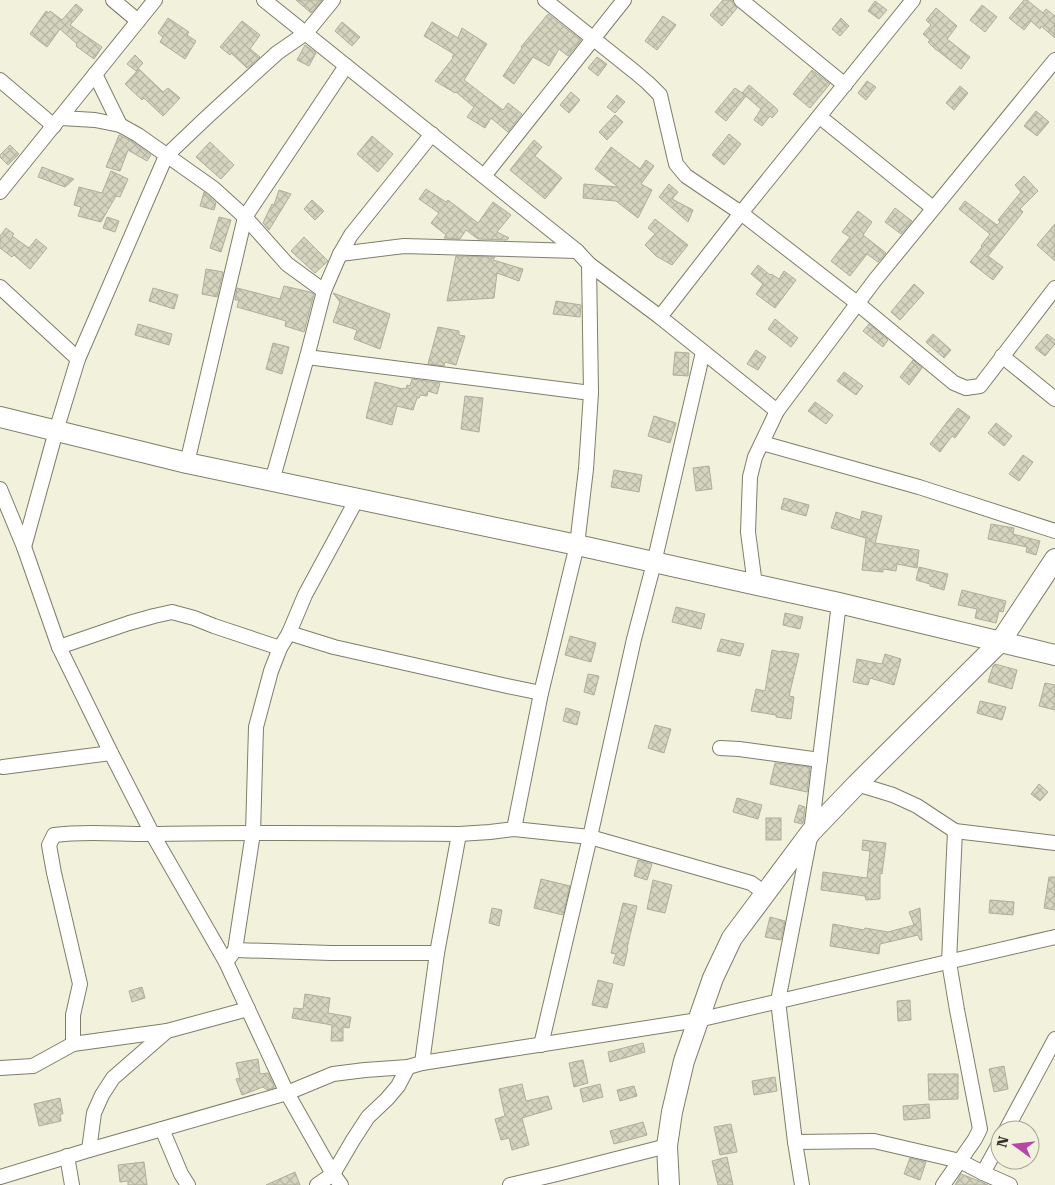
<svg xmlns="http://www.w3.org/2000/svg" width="1055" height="1185" font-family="'Roboto Serif',serif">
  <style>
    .building { fill: url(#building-cross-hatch); stroke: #afae9a }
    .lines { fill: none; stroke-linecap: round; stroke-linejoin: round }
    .street-casing { stroke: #7f7e6b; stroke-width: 16 }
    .secondary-casing { stroke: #7f7e6b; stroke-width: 22 }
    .street { stroke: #fff; stroke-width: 14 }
    .secondary { stroke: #fff; stroke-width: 20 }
  </style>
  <defs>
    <pattern id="building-cross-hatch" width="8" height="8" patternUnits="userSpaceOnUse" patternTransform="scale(1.25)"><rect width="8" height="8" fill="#d5d4bf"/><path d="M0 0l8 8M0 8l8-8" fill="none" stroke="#b7b6a4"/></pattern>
  </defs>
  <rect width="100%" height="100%" fill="#f2f1dc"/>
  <!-- building -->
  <g class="building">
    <polygon points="296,0 322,0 311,13"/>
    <polygon points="723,0 732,0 733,4 737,8 722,26 710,15"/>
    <polygon points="1024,0 1027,0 1043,13 1046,9 1055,16 1055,38 1041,26 1040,29 1031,21 1024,30 1009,18"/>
    <polygon points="875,1 887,10 879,19 868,11"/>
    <polygon points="76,4 83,10 70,25 102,47 94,59 76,46 77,44 60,29 47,47 30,34 46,11 49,13 50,11 62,20"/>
    <polygon points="982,5 997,17 985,32 970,20"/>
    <polygon points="936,8 957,26 947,39 970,57 961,69 937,50 936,50 928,42 930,40 923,34 931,25 926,20"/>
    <polygon points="548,14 581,40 568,56 559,49 549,66 533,57 514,84 503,76 522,48 521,47"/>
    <polygon points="663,16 676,25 657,50 645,41"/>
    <polygon points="168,18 189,32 187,35 196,41 185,59 160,42 163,37 158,33"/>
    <polygon points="841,18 849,26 840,36 832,29"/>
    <polygon points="242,21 260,35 250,49 260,57 247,68 231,53 230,55 220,47"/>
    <polygon points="342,22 360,37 352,46 335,31"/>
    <polygon points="432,22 458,38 462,28 487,44 481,53 464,80 503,110 508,103 522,114 508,132 491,118 485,128 467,117 474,107 456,92 455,93 435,81 453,58 452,57 454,54 424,36"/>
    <polygon points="305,45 316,53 309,66 297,60"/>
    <polygon points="135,55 143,63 136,71 127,64"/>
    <polygon points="597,57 607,64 598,76 588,68"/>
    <polygon points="139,69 163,92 168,88 180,98 163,116 144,98 142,100 125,84"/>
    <polygon points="812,70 830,84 810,108 793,94"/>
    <polygon points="867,81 876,87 866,100 858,93"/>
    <polygon points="749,85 776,108 778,111 772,118 770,116 762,126 754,120 761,109 742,93"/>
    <polygon points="960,86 968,93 954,110 946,103"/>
    <polygon points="735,88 746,96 726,121 715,112"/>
    <polygon points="571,92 580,100 569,113 560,105"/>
    <polygon points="617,95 625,102 615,113 607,107"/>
    <polygon points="1036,111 1049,122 1037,136 1024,126"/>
    <polygon points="615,115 623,122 607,140 599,132"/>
    <polygon points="729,134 741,144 724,165 712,155"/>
    <polygon points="119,135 133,142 151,155 147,161 128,150 120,171 106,167"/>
    <polygon points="372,136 393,154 378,172 357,154"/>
    <polygon points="534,140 542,147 535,156 562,178 545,199 510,170"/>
    <polygon points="210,142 234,165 221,179 196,157"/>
    <polygon points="10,145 19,154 8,165 0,157 0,155"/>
    <polygon points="611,147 640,169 646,160 654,166 641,184 652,190 638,218 616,201 583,198 584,184 618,187 595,169"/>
    <polygon points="42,167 74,179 65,187 38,177"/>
    <polygon points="111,171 128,179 120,197 116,196 101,222 78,216 81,207 74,205 79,187 102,193"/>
    <polygon points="1024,176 1038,191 1020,209 1023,212 988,256 1003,267 993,280 970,262 982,247 981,246 990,234 959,209 965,201 997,225 1000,222 998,220 1021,192 1015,185"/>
    <polygon points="669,184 678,192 672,199 693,210 688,222 659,197"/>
    <polygon points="426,189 446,202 448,200 478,223 493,202 511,215 497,232 509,238 507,240 478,239 466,230 460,239 444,238 446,235 431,223 439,213 419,199"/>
    <polygon points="279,190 291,194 269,230 263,223 272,204 274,205"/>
    <polygon points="204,192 216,203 214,210 200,206"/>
    <polygon points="312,200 324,211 315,220 304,209"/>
    <polygon points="895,208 912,221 901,234 885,222"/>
    <polygon points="858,211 872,222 863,235 886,253 878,262 867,254 850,276 831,261 850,237 842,232"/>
    <polygon points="107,217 119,221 115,232 103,228"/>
    <polygon points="219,217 231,220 221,252 210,248"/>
    <polygon points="655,219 688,245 672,265 656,256 645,245 655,234 648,228"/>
    <polygon points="1055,224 1055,261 1037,245"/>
    <polygon points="6,228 14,234 12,236 29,248 36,239 47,248 30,269 14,255 12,257 0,248 0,236"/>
    <polygon points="304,237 328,261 315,273 291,251"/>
    <polygon points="456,256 495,257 493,260 523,269 519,281 497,273 494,298 447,301"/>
    <polygon points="758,265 770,275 771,274 779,279 784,271 796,280 775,308 756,294 763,284 751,274"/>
    <polygon points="206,269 223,272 217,297 202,294"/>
    <polygon points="914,284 924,293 900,320 891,312"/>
    <polygon points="284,286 310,292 314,294 304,332 285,326 286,321 237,307 239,300 235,300 237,288 280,299"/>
    <polygon points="153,288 178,295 174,309 149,301"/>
    <polygon points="333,293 390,314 380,349 354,339 357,330 333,322 340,302"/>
    <polygon points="556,301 581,305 580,317 553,314"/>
    <polygon points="775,319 798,338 791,347 768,329"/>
    <polygon points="138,324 172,334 169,345 135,335"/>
    <polygon points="869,324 888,340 883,347 863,331"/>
    <polygon points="438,327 459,331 459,335 465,336 456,365 445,362 444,366 428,364"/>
    <polygon points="933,334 951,350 944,358 926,342"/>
    <polygon points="1047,334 1055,340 1055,344 1045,356 1035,348"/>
    <polygon points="273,343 289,347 282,374 266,369"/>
    <polygon points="756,350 766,357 758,370 747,364"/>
    <polygon points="675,352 689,353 688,376 673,375"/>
    <polygon points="913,360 922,368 909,385 900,377"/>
    <polygon points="844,372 863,386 856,395 837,381"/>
    <polygon points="412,379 440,383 437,394 428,391 427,396 420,395 419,398 417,398 413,410 397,406 392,425 366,418 375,382 403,389 403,388 406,389 407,385 410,386"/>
    <polygon points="465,396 483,398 479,432 461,429"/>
    <polygon points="815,402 833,415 826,424 808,411"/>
    <polygon points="958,408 970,417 955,438 952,436 940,452 930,444"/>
    <polygon points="654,416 676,423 670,443 648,436"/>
    <polygon points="996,423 1012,436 1004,446 988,433"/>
    <polygon points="1023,455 1033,462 1019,481 1009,474"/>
    <polygon points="709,466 712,489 696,491 693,468"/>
    <polygon points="614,470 642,475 639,492 611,487"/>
    <polygon points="784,498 809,505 806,516 781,509"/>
    <polygon points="862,511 882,516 875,543 919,550 917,568 897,564 896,571 883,569 883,572 862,570 866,538 831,528 836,512 860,520"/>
    <polygon points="991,524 1014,528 1013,534 1040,541 1036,555 1026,552 1027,547 988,539"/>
    <polygon points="919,567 948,574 944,590 930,586 930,584 916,580"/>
    <polygon points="962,590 1006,601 1003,612 999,611 996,623 975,618 977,609 958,605"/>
    <polygon points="676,607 705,614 701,629 672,622"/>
    <polygon points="785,613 803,617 800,629 783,625"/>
    <polygon points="570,636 596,643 591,662 565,655"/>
    <polygon points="721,639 744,644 740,656 717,651"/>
    <polygon points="772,650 781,652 781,651 799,654 789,696 794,697 791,719 776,717 776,715 751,711 756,689 765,691"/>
    <polygon points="885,654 901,659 894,685 870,678 868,685 853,682 857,659 882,664"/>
    <polygon points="995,664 1017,670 1012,689 988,682 993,666"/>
    <polygon points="588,674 599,676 594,695 584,692"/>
    <polygon points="1045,683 1055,685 1055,710 1039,706"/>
    <polygon points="980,701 1006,707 1002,720 977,713"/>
    <polygon points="566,708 580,712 577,725 563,721"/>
    <polygon points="655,725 671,729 664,753 648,748"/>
    <polygon points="775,763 810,767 807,792 770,784"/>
    <polygon points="1039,784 1048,792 1040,801 1031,794"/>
    <polygon points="737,798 762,805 758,819 733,812"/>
    <polygon points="799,805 805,807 803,823 802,824 794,822"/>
    <rect x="766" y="818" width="15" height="22"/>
    <polygon points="863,840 886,843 882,874 880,873 880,899 866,900 865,896 821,890 823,872 867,878 870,851 862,850"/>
    <polygon points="638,860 652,864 647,880 634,876"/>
    <polygon points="1049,877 1055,877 1055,910 1044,908"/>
    <polygon points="541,879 570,886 563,915 534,908"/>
    <polygon points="653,880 672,885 665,913 647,909"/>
    <polygon points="990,900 1014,902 1013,915 989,913"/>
    <polygon points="623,903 637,906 627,948 628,948 624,966 613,963 616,954 611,953"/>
    <polygon points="492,908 502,910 499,926 489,923"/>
    <polygon points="920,908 922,940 920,940 918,935 880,944 879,954 830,946 833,924 864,930 865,928 888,932 914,925 909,912"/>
    <polygon points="770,917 785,921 781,940 765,937"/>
    <polygon points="598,980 613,984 607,1008 592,1005"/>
    <polygon points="142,987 145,998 132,1002 129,991"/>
    <polygon points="305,994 330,998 328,1013 351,1017 349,1028 343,1027 343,1041 331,1041 332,1025 292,1018 294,1008 303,1009"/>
    <polygon points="910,1000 911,1020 898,1021 897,1001"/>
    <polygon points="643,1043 645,1052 610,1062 608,1052"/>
    <polygon points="258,1059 260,1074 268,1073 274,1086 274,1088 267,1090 263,1087 242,1095 236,1079 240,1078 236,1063"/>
    <polygon points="583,1060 588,1083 574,1087 569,1063"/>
    <polygon points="1004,1066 1008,1089 994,1092 989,1069"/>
    <polygon points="928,1074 958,1074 958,1099 929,1100"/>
    <polygon points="775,1077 777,1091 754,1095 752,1081"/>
    <polygon points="522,1084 526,1101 548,1096 552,1109 522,1118 529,1145 512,1150 509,1138 501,1140 495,1119 505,1116 499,1089"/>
    <polygon points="600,1084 603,1097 583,1102 580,1089"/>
    <polygon points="634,1086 637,1096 620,1101 617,1090"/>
    <polygon points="60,1098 63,1114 60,1114 61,1121 39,1126 34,1104"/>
    <polygon points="929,1104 930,1118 904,1120 903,1106"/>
    <polygon points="643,1122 647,1135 614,1144 610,1131"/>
    <polygon points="731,1124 737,1152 720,1155 714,1127"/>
    <polygon points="727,1157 733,1185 718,1185 712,1161"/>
    <polygon points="910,1158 926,1162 920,1180 904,1174"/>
    <polygon points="144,1162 147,1185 128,1185 128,1181 120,1182 118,1165"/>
    <polygon points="295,1172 300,1185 266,1185"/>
    <polygon points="961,1174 979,1181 988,1185 955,1185"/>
  </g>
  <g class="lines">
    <defs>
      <g id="street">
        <polyline points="113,0 138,21"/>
        <polyline points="264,0 577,251 589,264 660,317 777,411"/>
        <polyline points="545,0 635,72 648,83 660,95 676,164 686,176 741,213 857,303 954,383 966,388 980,386 1055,288"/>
        <polyline points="741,0 845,85"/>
        <polyline points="95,74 120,125"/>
        <polyline points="0,80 54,126"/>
        <polyline points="820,117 933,208"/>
        <polyline points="61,118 95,120 120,125 138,135 213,188 245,217 287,264 324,291"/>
        <polyline points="484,176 624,0"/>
        <polyline points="0,192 155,0"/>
        <polyline points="340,254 404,246 577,251"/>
        <polyline points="0,287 78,359"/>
        <polyline points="660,317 741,213 913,0"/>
        <polyline points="1002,356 1055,399"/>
        <polyline points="307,357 591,393"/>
        <polyline points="762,443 919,487 1055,531"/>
        <polyline points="187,463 245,217 346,66"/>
        <polyline points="272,481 307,357 324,291 340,254 351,235 432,134"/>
        <polyline points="0,489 24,547 59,647 111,753 153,835 226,962 287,1093 333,1174 341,1185"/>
        <polyline points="24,547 56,431 78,359 166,156 207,117 277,53 306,33 333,0"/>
        <polyline points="755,585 748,532 750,477 755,457 777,411 875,280 1055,60"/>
        <polyline points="289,633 334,647 507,686 541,693"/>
        <polyline points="59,647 129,623 154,616 172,612 194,618 214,626 280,648"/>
        <polyline points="720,748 739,749 820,760"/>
        <polyline points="3,767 111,753"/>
        <polyline points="857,784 893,795 917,806 955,831 1055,843"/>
        <polyline points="514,829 541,693 577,545 586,469 591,393 589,264"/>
        <polyline points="235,950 331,953 437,953"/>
        <polyline points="226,962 235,950 253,833 256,727 271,671 280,648 289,633 305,595 357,499"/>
        <path d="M167,1031L73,1044V1015L80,984L54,873L49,845L54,835C89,830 124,835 159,834C259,832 359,833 459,834L490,832L514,829L590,837L751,883L765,893"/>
        <polyline points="541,1045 590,837 634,639 654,563 703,352"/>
        <polyline points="422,1063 437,953 459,834"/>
        <polyline points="0,1068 33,1066 73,1044"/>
        <polyline points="162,1129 181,1174 188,1185"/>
        <polyline points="1006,1130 1055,1039"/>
        <polyline points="795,1142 874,1141 960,1161 983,1173 1010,1185"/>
        <polyline points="89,1150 94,1113 102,1095 113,1078 167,1031 248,1009"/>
        <polyline points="67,1156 72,1185"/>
        <polyline points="983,1173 1000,1142"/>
        <polyline points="0,1177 89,1150 287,1093 333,1074 365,1070 408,1067 422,1063 698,1020 1055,937"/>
        <polyline points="317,1185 333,1174 353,1140 368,1117 387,1099 398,1086 408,1067"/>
        <polyline points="510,1185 557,1174 667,1146"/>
        <polyline points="802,1185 795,1142 778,1001 811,832 839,603"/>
        <polyline points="943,1185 975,1139 980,1129 957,1010 949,962 955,831"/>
      </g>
      <g id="secondary">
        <polyline points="0,417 187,463 577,545 839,603 1055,655"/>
        <polyline points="669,1185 667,1146 672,1112 684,1061 713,978 732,938 811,832 857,784 1000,642 1055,559"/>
      </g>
    </defs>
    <!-- street casing -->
    <use href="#street" class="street-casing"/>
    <!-- secondary casing -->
    <use href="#secondary" class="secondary-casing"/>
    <!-- street -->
    <use href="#street" class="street"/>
    <!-- secondary -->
    <use href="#secondary" class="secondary"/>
  </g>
  <!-- north arrow -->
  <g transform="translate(1015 1145) rotate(285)"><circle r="24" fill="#f2f1dc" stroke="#a5a595"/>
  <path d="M0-4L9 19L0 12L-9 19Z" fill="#b547a5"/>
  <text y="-8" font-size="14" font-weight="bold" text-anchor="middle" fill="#32322a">N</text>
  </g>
</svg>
